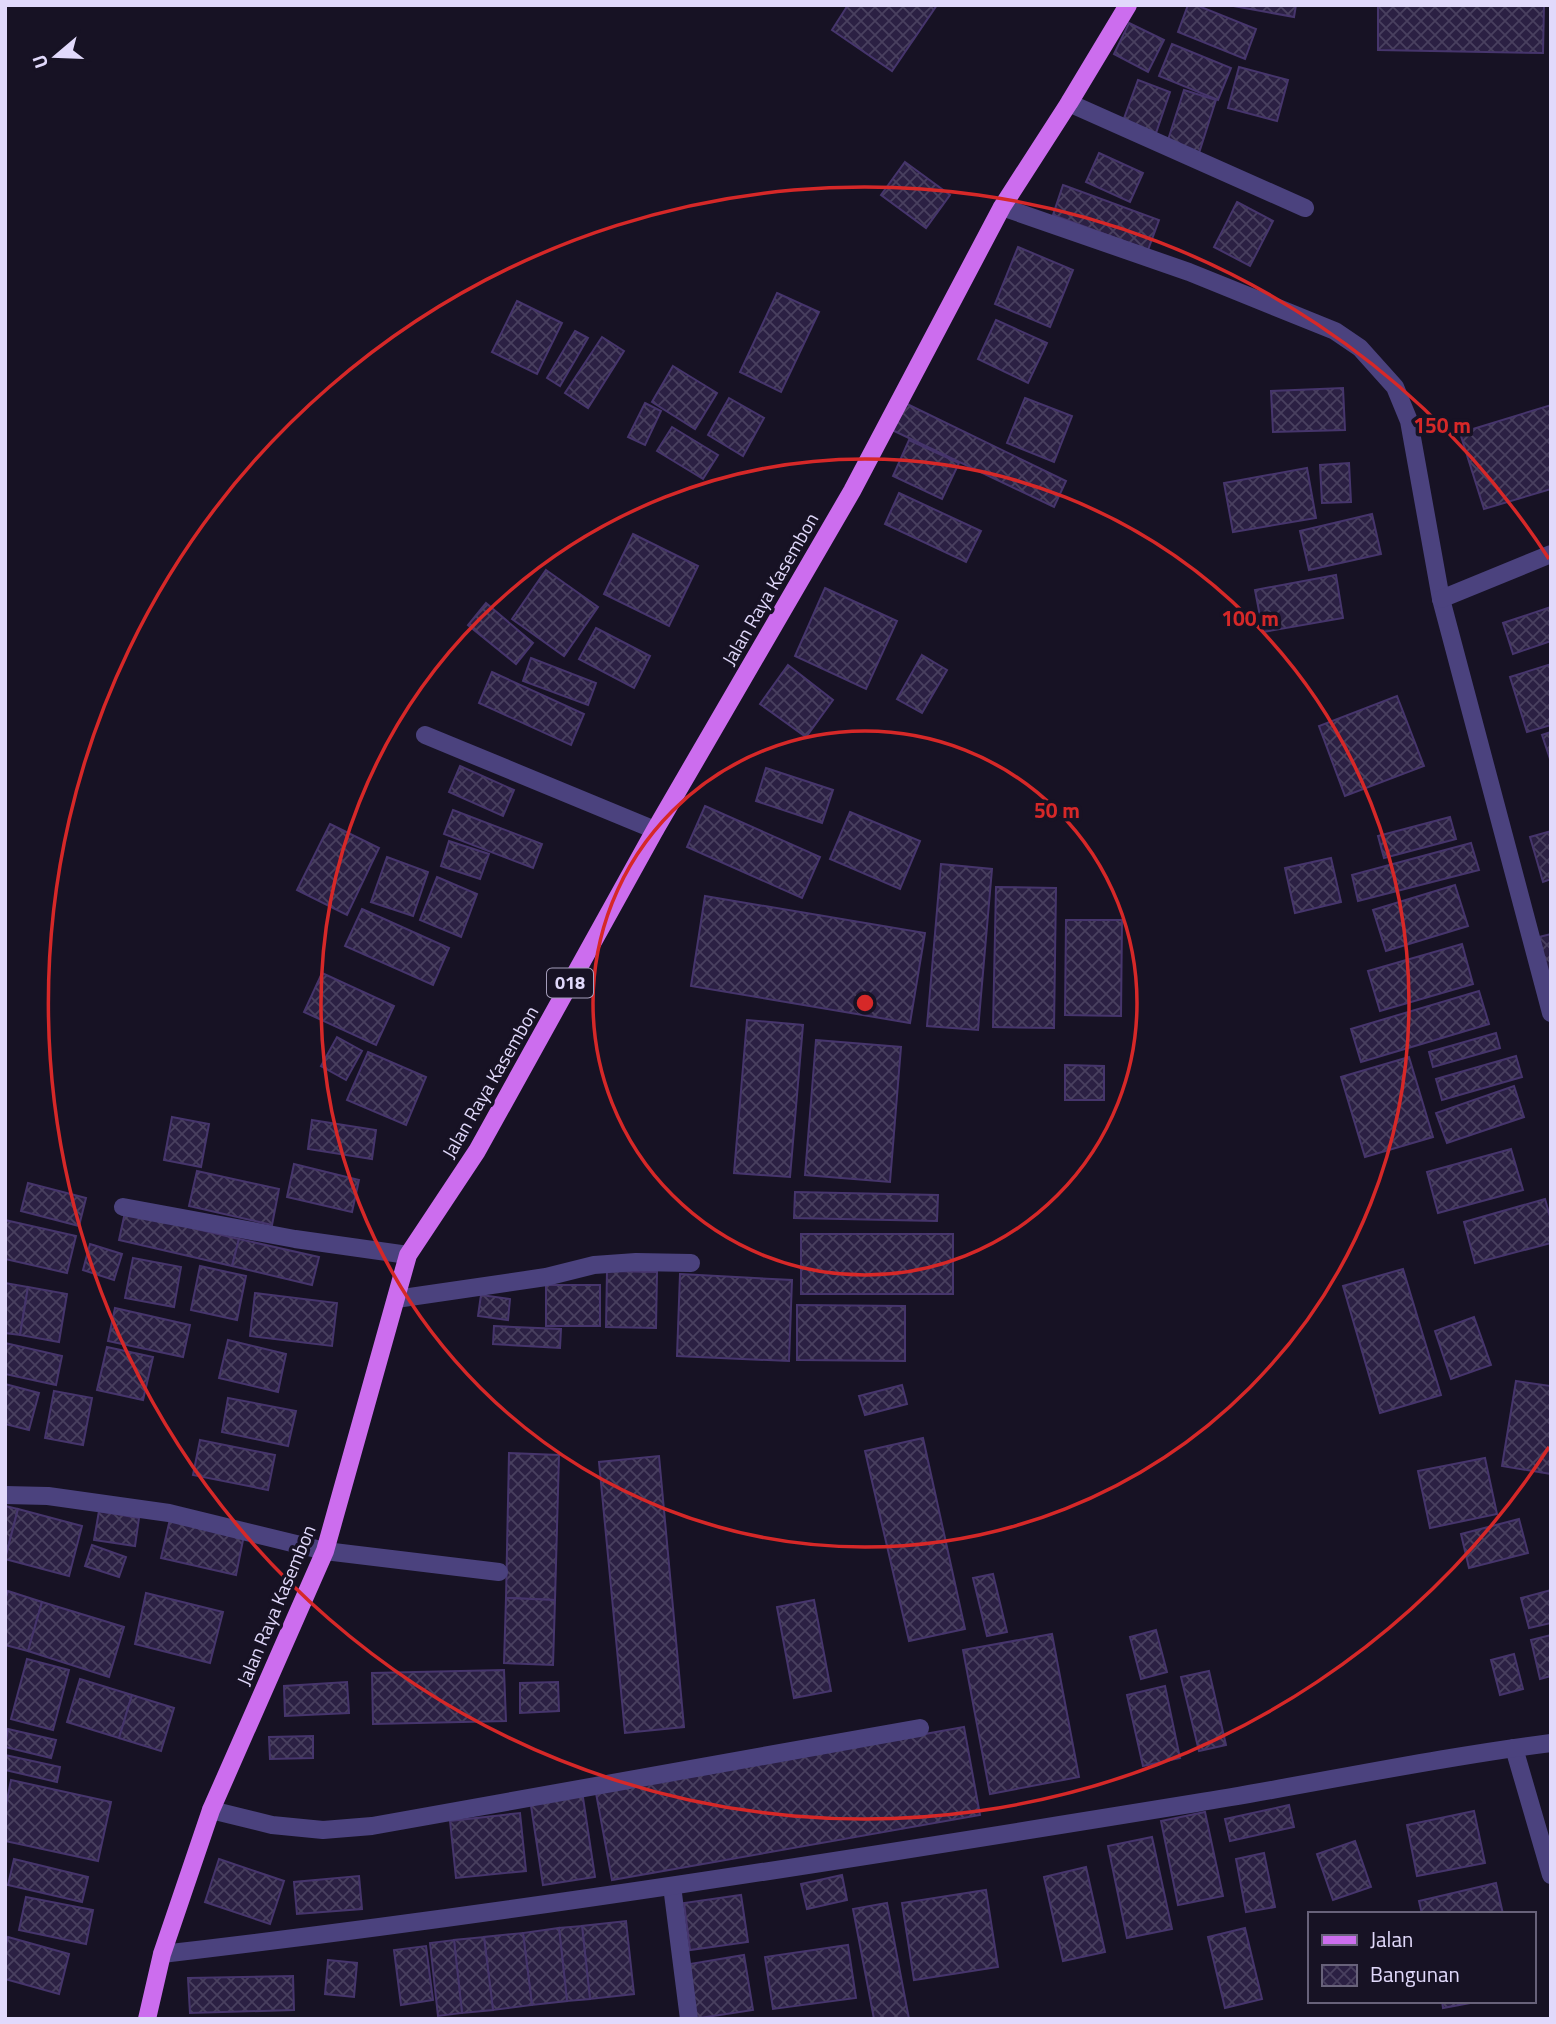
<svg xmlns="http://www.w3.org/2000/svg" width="1556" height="2024" font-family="'Titillium Web',sans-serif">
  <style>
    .building { fill: url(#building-cross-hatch); stroke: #46356c; stroke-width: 2 }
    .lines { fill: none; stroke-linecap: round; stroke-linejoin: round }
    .minor { stroke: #4b427e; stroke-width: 18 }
    .major { stroke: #cc6dee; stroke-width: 18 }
    .ring { fill: none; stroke: #d62828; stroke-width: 3.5 }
    .labels { text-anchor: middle; stroke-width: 7; stroke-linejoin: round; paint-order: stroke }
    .shield { fill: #171224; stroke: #a49dba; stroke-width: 2 }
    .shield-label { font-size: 18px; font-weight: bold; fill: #e1d9fb }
    .street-label { font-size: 19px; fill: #e1d9fb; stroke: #171224 }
    .centre { fill: #d62828; stroke: #171224; stroke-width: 3.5 }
    .ring-label { font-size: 21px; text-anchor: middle; font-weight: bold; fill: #d62828; stroke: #171224; stroke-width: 7; stroke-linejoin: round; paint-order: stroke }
  </style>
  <defs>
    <pattern id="building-cross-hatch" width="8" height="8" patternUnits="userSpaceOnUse" patternTransform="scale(1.75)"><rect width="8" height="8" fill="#2b2043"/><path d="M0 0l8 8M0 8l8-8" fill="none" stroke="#49405f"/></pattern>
  </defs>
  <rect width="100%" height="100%" fill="#171224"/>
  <!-- building -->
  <g class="building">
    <polygon points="848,5 937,5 892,71 832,30"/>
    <polygon points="1188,5 1196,5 1256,29 1245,59 1178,32"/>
    <polygon points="1228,5 1296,5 1294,17"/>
    <polygon points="1378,5 1544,5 1543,53 1378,50"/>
    <polygon points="1129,23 1164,40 1148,72 1114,54"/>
    <polygon points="1172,44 1231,68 1218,100 1159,76"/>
    <polygon points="1239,67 1288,80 1277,121 1228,108"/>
    <polygon points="1138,80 1170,92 1155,136 1122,124"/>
    <polygon points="1184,90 1216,100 1199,153 1167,143"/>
    <polygon points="1099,153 1143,173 1130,202 1086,182"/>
    <polygon points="905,162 950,195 926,228 881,195"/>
    <polygon points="1063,185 1159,220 1148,250 1053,215"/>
    <polygon points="1237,202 1273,221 1250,266 1214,247"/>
    <polygon points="1018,247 1073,270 1050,327 995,304"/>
    <polygon points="777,293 819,312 781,392 740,372"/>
    <polygon points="517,301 562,323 537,374 492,352"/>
    <polygon points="996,320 1047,343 1028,383 978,359"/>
    <polygon points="575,331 588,338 560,386 547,378"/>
    <polygon points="602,337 624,351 588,408 565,393"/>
    <polygon points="673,366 717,393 695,429 652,402"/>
    <polygon points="1343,388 1345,430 1273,432 1271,391"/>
    <polygon points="729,398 764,418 743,456 708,435"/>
    <polygon points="1025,398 1072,416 1054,462 1007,443"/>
    <polygon points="645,403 661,411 645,445 628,437"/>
    <polygon points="905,403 1066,481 1054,507 892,430"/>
    <polygon points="1551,405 1551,489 1484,509 1460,433"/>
    <polygon points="672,427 718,455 703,479 657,451"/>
    <polygon points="909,440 959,463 942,499 893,476"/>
    <polygon points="1349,463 1351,502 1322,503 1320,465"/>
    <polygon points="1307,468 1316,518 1233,532 1224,483"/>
    <polygon points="899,493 981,531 966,562 885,524"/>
    <polygon points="1372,514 1381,554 1309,570 1300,531"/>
    <polygon points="633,534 698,566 669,626 604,594"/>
    <polygon points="546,570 598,607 564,656 512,619"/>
    <polygon points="1336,575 1343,618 1263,632 1255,590"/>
    <polygon points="825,588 897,621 866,689 795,656"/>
    <polygon points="486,603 533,643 516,664 468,625"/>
    <polygon points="1551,607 1551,641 1513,654 1503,623"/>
    <polygon points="596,628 650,656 634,688 579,659"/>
    <polygon points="922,655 947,670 922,713 897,699"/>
    <polygon points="531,658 596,683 588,705 523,681"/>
    <polygon points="1551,664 1551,725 1527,732 1510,677"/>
    <polygon points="788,665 833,700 806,737 760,704"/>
    <polygon points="492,672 584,714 571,745 479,703"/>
    <polygon points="1397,696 1424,766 1345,796 1319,726"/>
    <polygon points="1551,732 1551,762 1542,735"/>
    <polygon points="460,766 514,790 503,816 449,792"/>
    <polygon points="766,768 833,790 822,823 756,801"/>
    <polygon points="705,806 820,857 802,898 687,847"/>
    <polygon points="453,810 542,844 533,868 444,834"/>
    <polygon points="850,812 920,841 900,889 830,859"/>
    <polygon points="1450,817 1456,839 1384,858 1378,836"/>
    <polygon points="330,824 379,848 347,915 297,890"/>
    <polygon points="1551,831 1551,879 1543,882 1530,837"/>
    <polygon points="449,841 489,854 480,879 441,866"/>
    <polygon points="1471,843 1479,870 1358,901 1352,875"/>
    <polygon points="387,857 428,872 413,916 371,902"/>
    <polygon points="1331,858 1341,902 1295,913 1285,868"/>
    <polygon points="941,864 992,869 978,1030 927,1026"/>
    <polygon points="437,877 477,894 461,937 420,920"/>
    <polygon points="1455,885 1468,926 1386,951 1373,910"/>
    <polygon points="996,887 1056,888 1054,1028 993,1027"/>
    <polygon points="705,896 925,933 910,1023 691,986"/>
    <polygon points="362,909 449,948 433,985 345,946"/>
    <polygon points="1066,920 1122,920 1121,1016 1065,1015"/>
    <polygon points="1551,934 1551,989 1539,937"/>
    <polygon points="1462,944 1473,984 1380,1011 1368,971"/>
    <polygon points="322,973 394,1006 376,1045 304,1012"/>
    <polygon points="1479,991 1489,1024 1361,1062 1351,1029"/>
    <polygon points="747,1020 803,1025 790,1177 734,1173"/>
    <polygon points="1496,1033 1500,1048 1433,1067 1429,1052"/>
    <polygon points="337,1037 362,1051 346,1080 321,1066"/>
    <polygon points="816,1040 901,1047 890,1182 805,1175"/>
    <polygon points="368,1052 426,1077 406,1125 347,1100"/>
    <polygon points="1516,1056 1522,1077 1442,1100 1436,1079"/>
    <polygon points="1409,1057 1433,1137 1365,1157 1341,1077"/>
    <polygon points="1065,1065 1104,1066 1104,1100 1065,1100"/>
    <polygon points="1514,1086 1524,1117 1447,1143 1436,1113"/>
    <polygon points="172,1117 209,1124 201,1167 164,1160"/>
    <polygon points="312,1120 376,1130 372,1159 308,1149"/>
    <polygon points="1511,1149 1523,1190 1438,1213 1427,1172"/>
    <polygon points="294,1164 359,1180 352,1212 287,1197"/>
    <polygon points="197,1171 279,1189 272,1225 189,1206"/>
    <polygon points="28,1183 86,1198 79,1226 21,1211"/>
    <polygon points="795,1192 938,1195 937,1221 794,1218"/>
    <polygon points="1545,1199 1551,1220 1551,1243 1475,1263 1464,1222"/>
    <polygon points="125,1212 239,1239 232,1266 119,1240"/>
    <polygon points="5,1220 76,1236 67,1273 5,1259"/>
    <rect x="801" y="1234" width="152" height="60"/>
    <polygon points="239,1239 319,1257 312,1285 232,1266"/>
    <polygon points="90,1244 122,1254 114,1280 83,1270"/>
    <polygon points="133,1258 181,1267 174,1307 125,1298"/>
    <polygon points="200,1266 246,1276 237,1320 191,1310"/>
    <polygon points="1403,1269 1441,1395 1380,1413 1343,1286"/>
    <polygon points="607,1271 657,1272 656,1328 606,1327"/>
    <polygon points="680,1274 792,1280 789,1361 677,1356"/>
    <polygon points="5,1283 28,1287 20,1335 5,1333"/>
    <rect x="546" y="1285" width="54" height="41"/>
    <polygon points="28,1287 67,1294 59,1342 20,1335"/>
    <polygon points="255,1293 337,1303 332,1346 250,1336"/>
    <polygon points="481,1295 510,1299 508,1320 478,1316"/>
    <polygon points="797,1305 905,1306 905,1361 797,1360"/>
    <polygon points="115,1308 190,1325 183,1357 108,1341"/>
    <polygon points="1474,1317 1491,1365 1451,1379 1435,1331"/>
    <polygon points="494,1326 561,1329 560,1348 493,1344"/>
    <polygon points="228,1340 286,1354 278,1392 219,1378"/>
    <polygon points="5,1343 62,1356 56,1385 5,1374"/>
    <polygon points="107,1347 153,1357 143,1400 97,1390"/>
    <polygon points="1516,1381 1551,1386 1551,1474 1502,1466"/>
    <polygon points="5,1384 39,1393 29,1430 5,1424"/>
    <polygon points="902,1385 907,1404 865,1415 859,1396"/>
    <polygon points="54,1391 92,1398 83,1445 45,1438"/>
    <polygon points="228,1398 296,1411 288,1446 222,1432"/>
    <polygon points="923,1438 965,1629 909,1641 865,1451"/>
    <polygon points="200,1440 275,1455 268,1490 193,1475"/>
    <polygon points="509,1453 559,1455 555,1600 506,1598"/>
    <polygon points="659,1456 684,1727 625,1733 599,1462"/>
    <polygon points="1485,1458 1497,1514 1430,1528 1418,1471"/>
    <polygon points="5,1506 18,1509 5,1559"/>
    <polygon points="18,1509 82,1526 69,1576 5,1559"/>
    <polygon points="99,1511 139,1518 135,1546 94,1540"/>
    <polygon points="170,1519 244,1535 236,1575 161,1558"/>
    <polygon points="1519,1519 1528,1553 1469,1568 1461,1534"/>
    <polygon points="92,1545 126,1557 119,1577 85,1566"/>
    <polygon points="993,1574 1007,1632 987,1636 973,1578"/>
    <polygon points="1551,1590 1551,1623 1529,1628 1521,1598"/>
    <polygon points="8,1591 42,1602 28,1651 5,1645 5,1600"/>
    <polygon points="146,1593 223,1612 210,1663 135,1644"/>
    <polygon points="506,1598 555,1600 553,1665 504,1663"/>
    <polygon points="814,1600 831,1691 794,1698 777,1607"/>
    <polygon points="42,1602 124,1627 109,1677 28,1651"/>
    <polygon points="1156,1630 1167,1672 1141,1679 1130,1637"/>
    <polygon points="1052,1634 1079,1777 990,1794 963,1650"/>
    <polygon points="1551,1635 1551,1676 1540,1679 1531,1640"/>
    <polygon points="1514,1654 1523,1689 1500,1695 1491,1660"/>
    <polygon points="27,1659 69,1670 53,1730 11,1719"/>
    <polygon points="504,1670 506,1721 373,1724 372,1673"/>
    <polygon points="1209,1671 1226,1745 1199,1751 1181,1677"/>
    <polygon points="80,1679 132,1695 119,1738 67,1722"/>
    <polygon points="347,1682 349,1713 285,1716 284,1686"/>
    <polygon points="558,1682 559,1711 520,1713 520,1683"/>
    <polygon points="1165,1686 1180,1758 1143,1766 1127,1695"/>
    <polygon points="132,1695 174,1708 161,1751 119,1738"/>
    <polygon points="964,1727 980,1815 612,1880 596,1793"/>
    <polygon points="8,1729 56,1740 51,1758 5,1747"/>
    <polygon points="313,1736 313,1758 270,1759 269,1737"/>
    <polygon points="5,1755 60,1767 57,1782 5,1770"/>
    <polygon points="11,1780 111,1802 98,1861 5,1841 5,1810"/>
    <polygon points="582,1791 595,1877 543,1885 530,1799"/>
    <polygon points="1289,1805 1294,1827 1230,1841 1225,1819"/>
    <polygon points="1474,1811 1485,1863 1417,1876 1407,1825"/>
    <polygon points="1205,1812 1223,1896 1178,1905 1161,1821"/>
    <polygon points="520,1813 526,1871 456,1878 450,1821"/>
    <polygon points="1152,1837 1172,1929 1127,1938 1108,1846"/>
    <polygon points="1355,1841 1371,1887 1333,1900 1317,1854"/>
    <polygon points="1264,1853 1275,1907 1246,1912 1236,1859"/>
    <polygon points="14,1859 88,1877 82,1902 8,1885"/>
    <polygon points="219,1859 284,1881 270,1924 205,1902"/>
    <polygon points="1086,1867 1105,1952 1063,1961 1044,1877"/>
    <polygon points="842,1875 847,1900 807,1909 801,1884"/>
    <polygon points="359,1876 362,1909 297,1914 294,1882"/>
    <polygon points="1496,1883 1503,1914 1422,1914 1419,1901"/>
    <polygon points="986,1890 998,1967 914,1980 902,1903"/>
    <polygon points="741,1895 748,1942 690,1950 684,1903"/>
    <polygon points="26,1897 93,1910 86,1944 19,1930"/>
    <polygon points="887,1903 909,2019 874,2019 853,1909"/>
    <polygon points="626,1921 634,1994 590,1999 582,1926"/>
    <polygon points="582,1926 590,1999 567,2001 559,1928"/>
    <polygon points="559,1928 567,2001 532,2005 523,1933"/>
    <polygon points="1245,1928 1262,1999 1225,2008 1208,1937"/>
    <polygon points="523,1933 532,2005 493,2010 484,1937"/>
    <polygon points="8,1937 69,1954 59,1994 5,1979 5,1948"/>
    <polygon points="484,1937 493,2010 462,2013 454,1940"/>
    <polygon points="454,1940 462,2013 438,2016 430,1943"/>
    <polygon points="848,1945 856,1998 773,2009 765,1957"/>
    <polygon points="426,1946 433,2000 401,2005 394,1950"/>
    <polygon points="744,1955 753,2010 693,2019 684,1965"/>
    <polygon points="328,1960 357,1963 354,1997 325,1994"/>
    <polygon points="293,1976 294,2010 190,2013 188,1978"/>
    <polygon points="1442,2001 1481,2001 1443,2008"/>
  </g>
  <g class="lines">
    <!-- minor -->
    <g class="minor">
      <polyline points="1069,103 1305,208"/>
      <polyline points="1002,207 1189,272 1335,331 1360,348 1395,387 1409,421 1441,599 1551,1013"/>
      <polyline points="1441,599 1551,554"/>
      <polyline points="425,735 655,830"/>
      <polyline points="123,1207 295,1239 408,1255"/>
      <polyline points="396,1299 546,1277 594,1265 636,1262 691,1263"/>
      <polyline points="5,1495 48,1496 169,1513 325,1551 499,1572"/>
      <polyline points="1514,1748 1551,1875"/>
      <polyline points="211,1810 272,1825 323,1830 372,1826 920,1728"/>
      <polyline points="672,1886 689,2019"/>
      <path d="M162,1954C508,1914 852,1859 1196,1803C1314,1784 1432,1758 1551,1743"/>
    </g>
    <!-- major -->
    <polyline class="major" points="147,2019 162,1954 211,1810 325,1551 408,1255 477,1151 655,830 852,491 1002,207 1069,103 1128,5"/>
  </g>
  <!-- distance rings -->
  <g class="ring">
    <circle cx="865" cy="1003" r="272"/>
    <circle cx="865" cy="1003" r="544"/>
    <path d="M1549 1447A816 816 0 1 1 1549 559"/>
  </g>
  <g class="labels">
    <!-- shield labels -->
    <rect class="shield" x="547" y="968.5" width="46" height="29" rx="5"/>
    <g class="shield-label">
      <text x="570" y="989">018</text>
    </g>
    <!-- street labels -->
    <g class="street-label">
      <text transform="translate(770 589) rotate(-60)" y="7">Jalan Raya Kasembon</text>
      <text transform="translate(490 1082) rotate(-60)" y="7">Jalan Raya Kasembon</text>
      <text transform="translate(276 1605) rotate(-67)" y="7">Jalan Raya Kasembon</text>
    </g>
  </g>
  <circle cx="865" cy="1003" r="10" class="centre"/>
  <g class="ring-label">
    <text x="1442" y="433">150 m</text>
    <text x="1250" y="626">100 m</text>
    <text x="1057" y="818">50 m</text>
  </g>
  <!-- border -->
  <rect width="1556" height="2024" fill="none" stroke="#e1d9fb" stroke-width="14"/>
  <!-- legend -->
  <rect x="1308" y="1912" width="228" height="91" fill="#171224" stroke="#68627a" stroke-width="2"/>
  <rect x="1322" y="1935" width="35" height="10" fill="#cc6dee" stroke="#68627a" stroke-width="2"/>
  <text x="1370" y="1947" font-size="21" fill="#e1d9fb">Jalan</text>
  <rect x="1322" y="1965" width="35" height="21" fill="url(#building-cross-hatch)" stroke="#68627a" stroke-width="2"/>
  <text x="1370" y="1982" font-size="21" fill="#e1d9fb">Bangunan</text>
  <!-- north arrow -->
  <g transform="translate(56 56) rotate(251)" stroke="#171224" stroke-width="5" paint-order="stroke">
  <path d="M0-5L12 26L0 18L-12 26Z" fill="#e1d9fb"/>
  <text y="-10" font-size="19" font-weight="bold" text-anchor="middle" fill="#e1d9fb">U</text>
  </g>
</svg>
